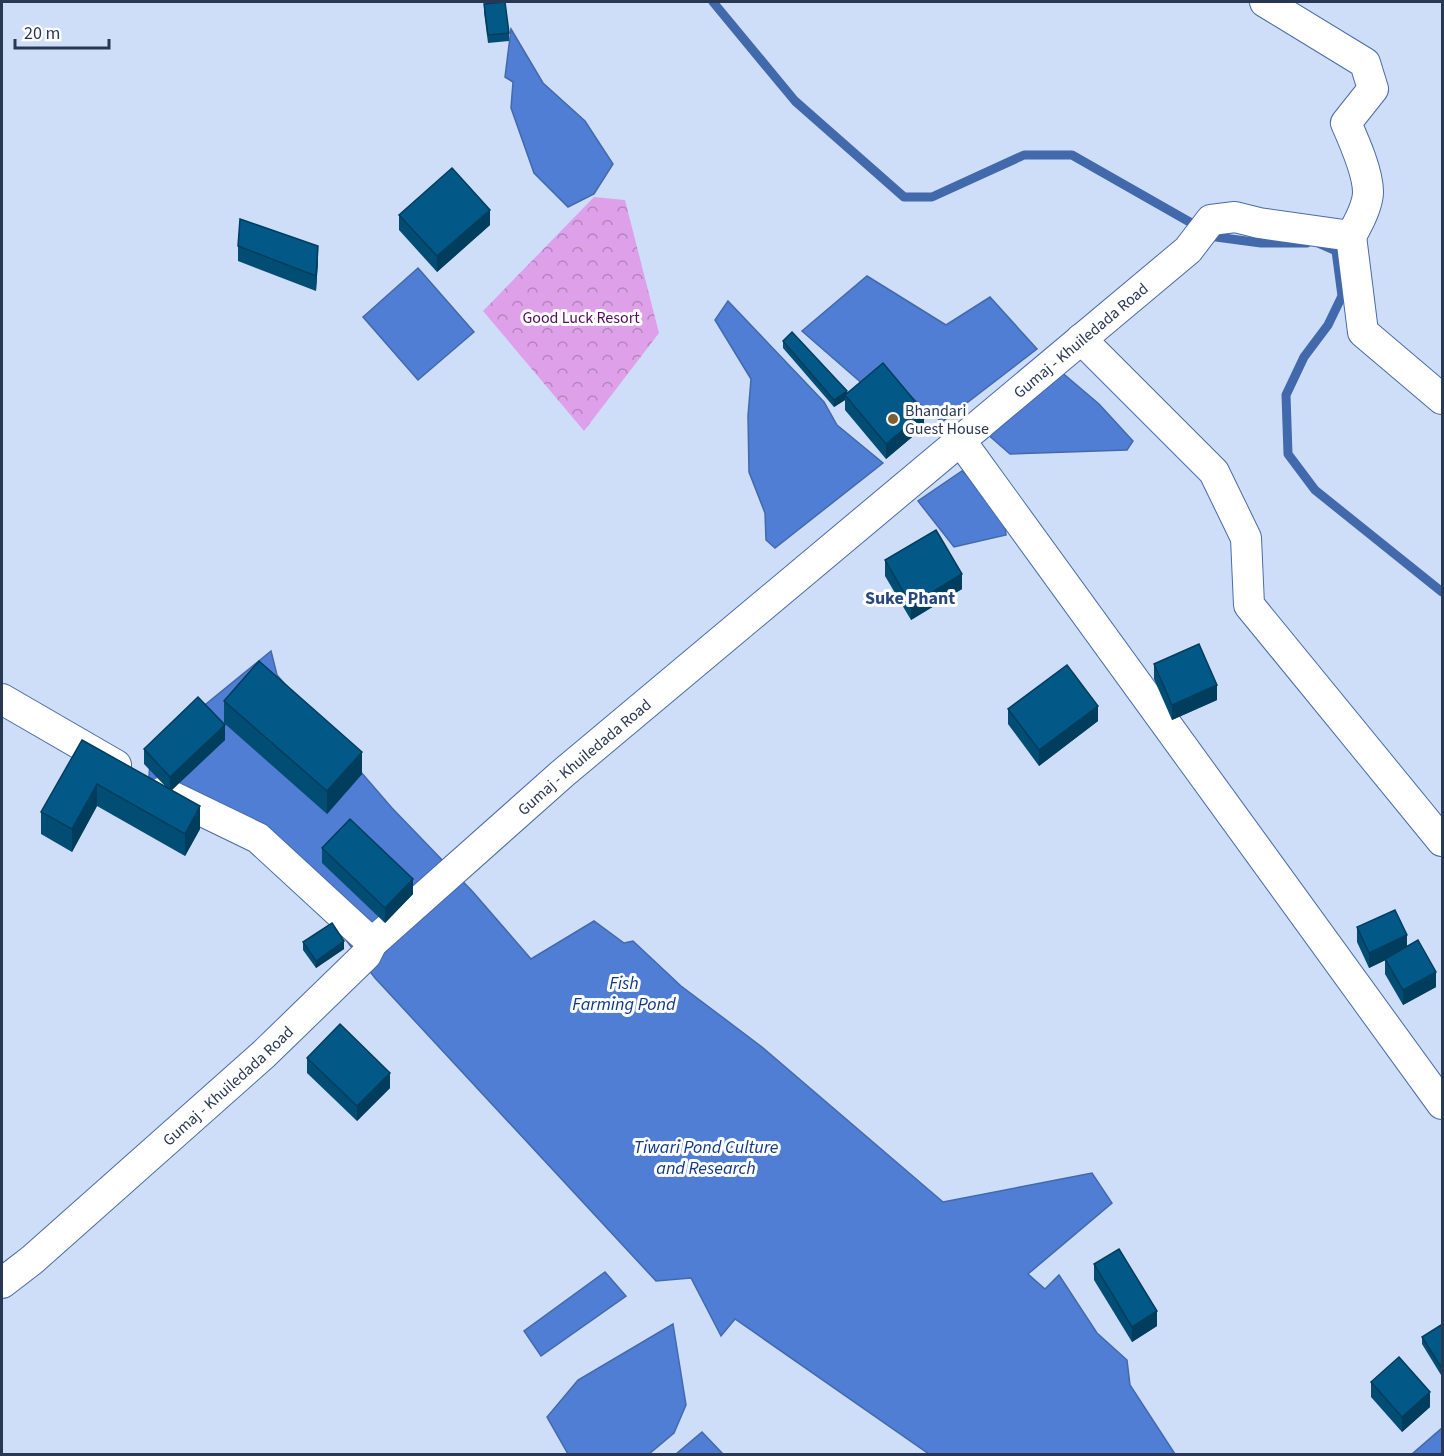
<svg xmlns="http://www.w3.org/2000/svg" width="1444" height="1456" font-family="'Source Sans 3',sans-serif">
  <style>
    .park { fill: url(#park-crowns) }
    .water { fill: #4f7ed4; stroke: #4369ad; stroke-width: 1.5 }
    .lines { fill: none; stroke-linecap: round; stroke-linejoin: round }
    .stream { stroke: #4369ad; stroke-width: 9 }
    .minor-casing { stroke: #496ba8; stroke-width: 32 }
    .minor { stroke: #fff; stroke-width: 30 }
    .wall { fill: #024d74 }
    .shaded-wall { fill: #013e5e }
    .building { fill: #025987; stroke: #013e5e; stroke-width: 1.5 }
    .poi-dot { fill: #7a6032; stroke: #fefefe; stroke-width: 2 }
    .labels { text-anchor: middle; stroke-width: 6; stroke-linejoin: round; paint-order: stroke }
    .park-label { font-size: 16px; fill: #500c5b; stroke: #fefefe }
    .street-label { font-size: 16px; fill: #283752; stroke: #fefefe }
    .poi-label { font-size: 16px; fill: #283752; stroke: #fefefe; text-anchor: start }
    .neighbourhood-label { font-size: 18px; font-weight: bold; fill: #274780; stroke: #fefefe }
    .water-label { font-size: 18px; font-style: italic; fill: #0e3885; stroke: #fefefe }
  </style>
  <defs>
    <pattern id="park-crowns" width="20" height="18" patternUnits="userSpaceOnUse" patternTransform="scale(1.5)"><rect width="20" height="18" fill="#dea1e9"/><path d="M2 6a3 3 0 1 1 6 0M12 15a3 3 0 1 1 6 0" fill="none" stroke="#b484bf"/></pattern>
  </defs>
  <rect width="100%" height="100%" fill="#cedef9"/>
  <!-- park -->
  <polygon class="park" points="594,197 625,200 659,333 584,431 483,311"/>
  <!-- water -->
  <g class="water">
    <polygon points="511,29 543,83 585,121 613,164 594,194 568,207 534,173 511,108 513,82 505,77"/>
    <polygon points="418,268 474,332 418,380 363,317"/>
    <polygon points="867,276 946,325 990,297 1037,349 942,422 880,371 864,385 802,331"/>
    <polygon points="728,301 824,402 837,425 883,463 775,548 766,540 765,513 749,472 748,416 751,379 715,320"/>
    <polygon points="1059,370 1099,404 1133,441 1127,450 1010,454 985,432"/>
    <polygon points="962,471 1004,509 1006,535 954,547 918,501"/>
    <polygon points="271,651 277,675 392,808 473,892 531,959 594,921 624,943 633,941 681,986 762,1047 943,1202 1092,1173 1112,1203 1028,1274 1045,1289 1059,1275 1097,1333 1127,1360 1130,1385 1175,1454 929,1454 735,1319 721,1336 691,1278 656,1281 375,978 288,864 148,789 151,749"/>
    <polygon points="605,1272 626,1296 541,1356 524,1331"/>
    <polygon points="673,1324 686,1405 674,1433 649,1454 568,1454 547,1417 578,1380"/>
    <polygon points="1442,1428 1442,1454 1412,1454"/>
    <polygon points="702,1432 723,1454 676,1454"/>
  </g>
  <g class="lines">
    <!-- stream -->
    <g class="stream">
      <polyline points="713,2 795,101 904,197 932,197 1024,155 1072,155 1216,237 1261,243 1307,243"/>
      <polyline points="1320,244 1336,251 1342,296 1328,325 1304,357 1286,395 1288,454 1315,490 1442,592"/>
    </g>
    <defs>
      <g id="minor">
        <polyline points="1351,236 1363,332 1442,399"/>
        <polyline points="1081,339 1214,472 1246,538 1249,605 1442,841"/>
        <polyline points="960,440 1442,1104"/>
        <polyline points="2,699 116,765"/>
        <polyline points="163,792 258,838 372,943"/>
        <path id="s1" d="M2,1283L32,1260L264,1054L366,955L372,943L562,774L1188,250L1211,220L1235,217L1259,223L1351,236C1358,224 1368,206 1368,192C1368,172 1354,141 1346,123L1373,89L1365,63L1265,2"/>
      </g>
    </defs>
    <!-- minor casing -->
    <use href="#minor" class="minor-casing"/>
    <!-- minor -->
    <use href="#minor" class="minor"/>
  </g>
  <!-- wall -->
  <g class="wall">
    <polygon points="484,4 509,33 509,41 488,43 484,12"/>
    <polygon points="399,215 490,225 437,272 399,230"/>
    <polygon points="238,246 318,261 316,291 238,261"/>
    <polygon points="783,341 847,393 924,427 886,459 845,410 845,400 834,407 783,348"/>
    <polygon points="885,560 962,589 911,620 885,576"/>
    <polygon points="1154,664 1217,700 1172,720 1154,679"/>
    <polygon points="224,701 362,774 327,814 224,723"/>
    <polygon points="1008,709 1098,721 1039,766 1008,724"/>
    <polygon points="82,740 165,786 144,764 144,749 225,740 171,790 200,829 185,856 97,806 72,852 41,834 41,812"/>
    <polygon points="322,848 413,894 385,923 322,863"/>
    <polygon points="1357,927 1407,946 1436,987 1403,1005 1385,974 1385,960 1369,968 1357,942"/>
    <polygon points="303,942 344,949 316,968 303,950"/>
    <polygon points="307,1058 390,1088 357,1121 307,1073"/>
    <polygon points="1094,1264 1157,1326 1132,1342 1094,1280"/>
    <polygon points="1443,1328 1443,1374 1441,1375 1422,1344 1422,1337"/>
    <polygon points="1371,1382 1430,1407 1402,1432 1371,1397"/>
  </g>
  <!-- shaded-wall -->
  <g class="shaded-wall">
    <polygon points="490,210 490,225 437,272 437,256"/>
    <polygon points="318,246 318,261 316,291 316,276"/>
    <polygon points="847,391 847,397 845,395 845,400 834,407 834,400"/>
    <polygon points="924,412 924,427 886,459 886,444"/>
    <polygon points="962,574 962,589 911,620 911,605"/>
    <polygon points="1217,685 1217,700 1172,720 1172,705"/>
    <polygon points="1098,706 1098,721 1039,766 1039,750"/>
    <polygon points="225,725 225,740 170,792 170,777"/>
    <polygon points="362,752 362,774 327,814 327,791"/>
    <polygon points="97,784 97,806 72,852 72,829"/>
    <polygon points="200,806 200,829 185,856 185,834"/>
    <polygon points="413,879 413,894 385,923 385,908"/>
    <polygon points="1407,935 1407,950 1369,968 1369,953"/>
    <polygon points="344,941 344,949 316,968 316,961"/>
    <polygon points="1436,972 1436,987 1403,1005 1403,990"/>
    <polygon points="390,1073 390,1088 357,1121 357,1106"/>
    <polygon points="1157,1311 1157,1326 1132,1342 1132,1327"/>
    <polygon points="1443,1366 1443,1374 1441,1375 1441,1367"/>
    <polygon points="1430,1392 1430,1407 1402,1432 1402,1417"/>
  </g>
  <!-- building -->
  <g class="building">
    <polygon points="505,2 509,33 488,35 484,4"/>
    <polygon points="452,168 490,210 437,256 399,215"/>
    <polygon points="240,219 318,246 316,276 238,246"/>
    <polygon points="792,332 847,391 834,400 783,341"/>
    <polygon points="883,363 924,412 886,444 845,395"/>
    <polygon points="936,530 962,574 911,605 885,560"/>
    <polygon points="1199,644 1217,685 1172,705 1154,664"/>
    <polygon points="259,661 362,752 327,791 224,701"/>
    <polygon points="1067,665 1098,706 1039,750 1008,709"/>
    <polygon points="198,697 225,725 170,777 144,749"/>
    <polygon points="82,740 200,806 185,834 97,784 72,829 41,812"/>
    <polygon points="350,819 413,879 385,908 322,848"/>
    <polygon points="1395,910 1407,935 1369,953 1357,927"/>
    <polygon points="332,923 344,941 316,961 303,942"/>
    <polygon points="1418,940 1436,972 1403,990 1385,959"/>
    <polygon points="340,1024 390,1073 357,1106 307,1058"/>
    <polygon points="1119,1249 1157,1311 1132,1327 1094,1264"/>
    <polygon points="1441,1325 1443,1328 1443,1366 1441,1367 1422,1337"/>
    <polygon points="1399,1357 1430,1392 1402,1417 1371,1382"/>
  </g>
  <!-- markers -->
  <circle class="poi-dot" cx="893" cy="419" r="6"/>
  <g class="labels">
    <!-- park labels -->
    <g class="park-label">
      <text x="581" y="323">Good Luck Resort</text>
    </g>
    <!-- street labels -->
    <g class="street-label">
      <text dy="6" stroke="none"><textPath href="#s1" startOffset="1434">Gumaj - Khuiledada Road</textPath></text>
      <text dy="6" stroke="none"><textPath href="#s1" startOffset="786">Gumaj - Khuiledada Road</textPath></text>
      <text dy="6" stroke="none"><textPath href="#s1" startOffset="300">Gumaj - Khuiledada Road</textPath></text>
    </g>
    <!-- poi labels -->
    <g class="poi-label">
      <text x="905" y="416">Bhandari<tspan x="905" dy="18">Guest House</tspan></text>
    </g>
    <!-- neighbourhood labels -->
    <g class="neighbourhood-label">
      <text x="910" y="604">Suke Phant</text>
    </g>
    <!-- water labels -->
    <g class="water-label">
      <text x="624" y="989">Fish<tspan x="624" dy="21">Farming Pond</tspan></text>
      <text x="706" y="1153">Tiwari Pond Culture<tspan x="706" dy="21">and Research</tspan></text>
    </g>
  </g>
  <!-- border -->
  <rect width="1444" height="1456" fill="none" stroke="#283752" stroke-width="6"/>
  <!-- scale -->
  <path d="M15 39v9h94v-9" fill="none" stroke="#283752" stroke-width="3"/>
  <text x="24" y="39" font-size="18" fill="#283752" stroke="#fefefe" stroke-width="4.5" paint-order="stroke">20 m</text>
</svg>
